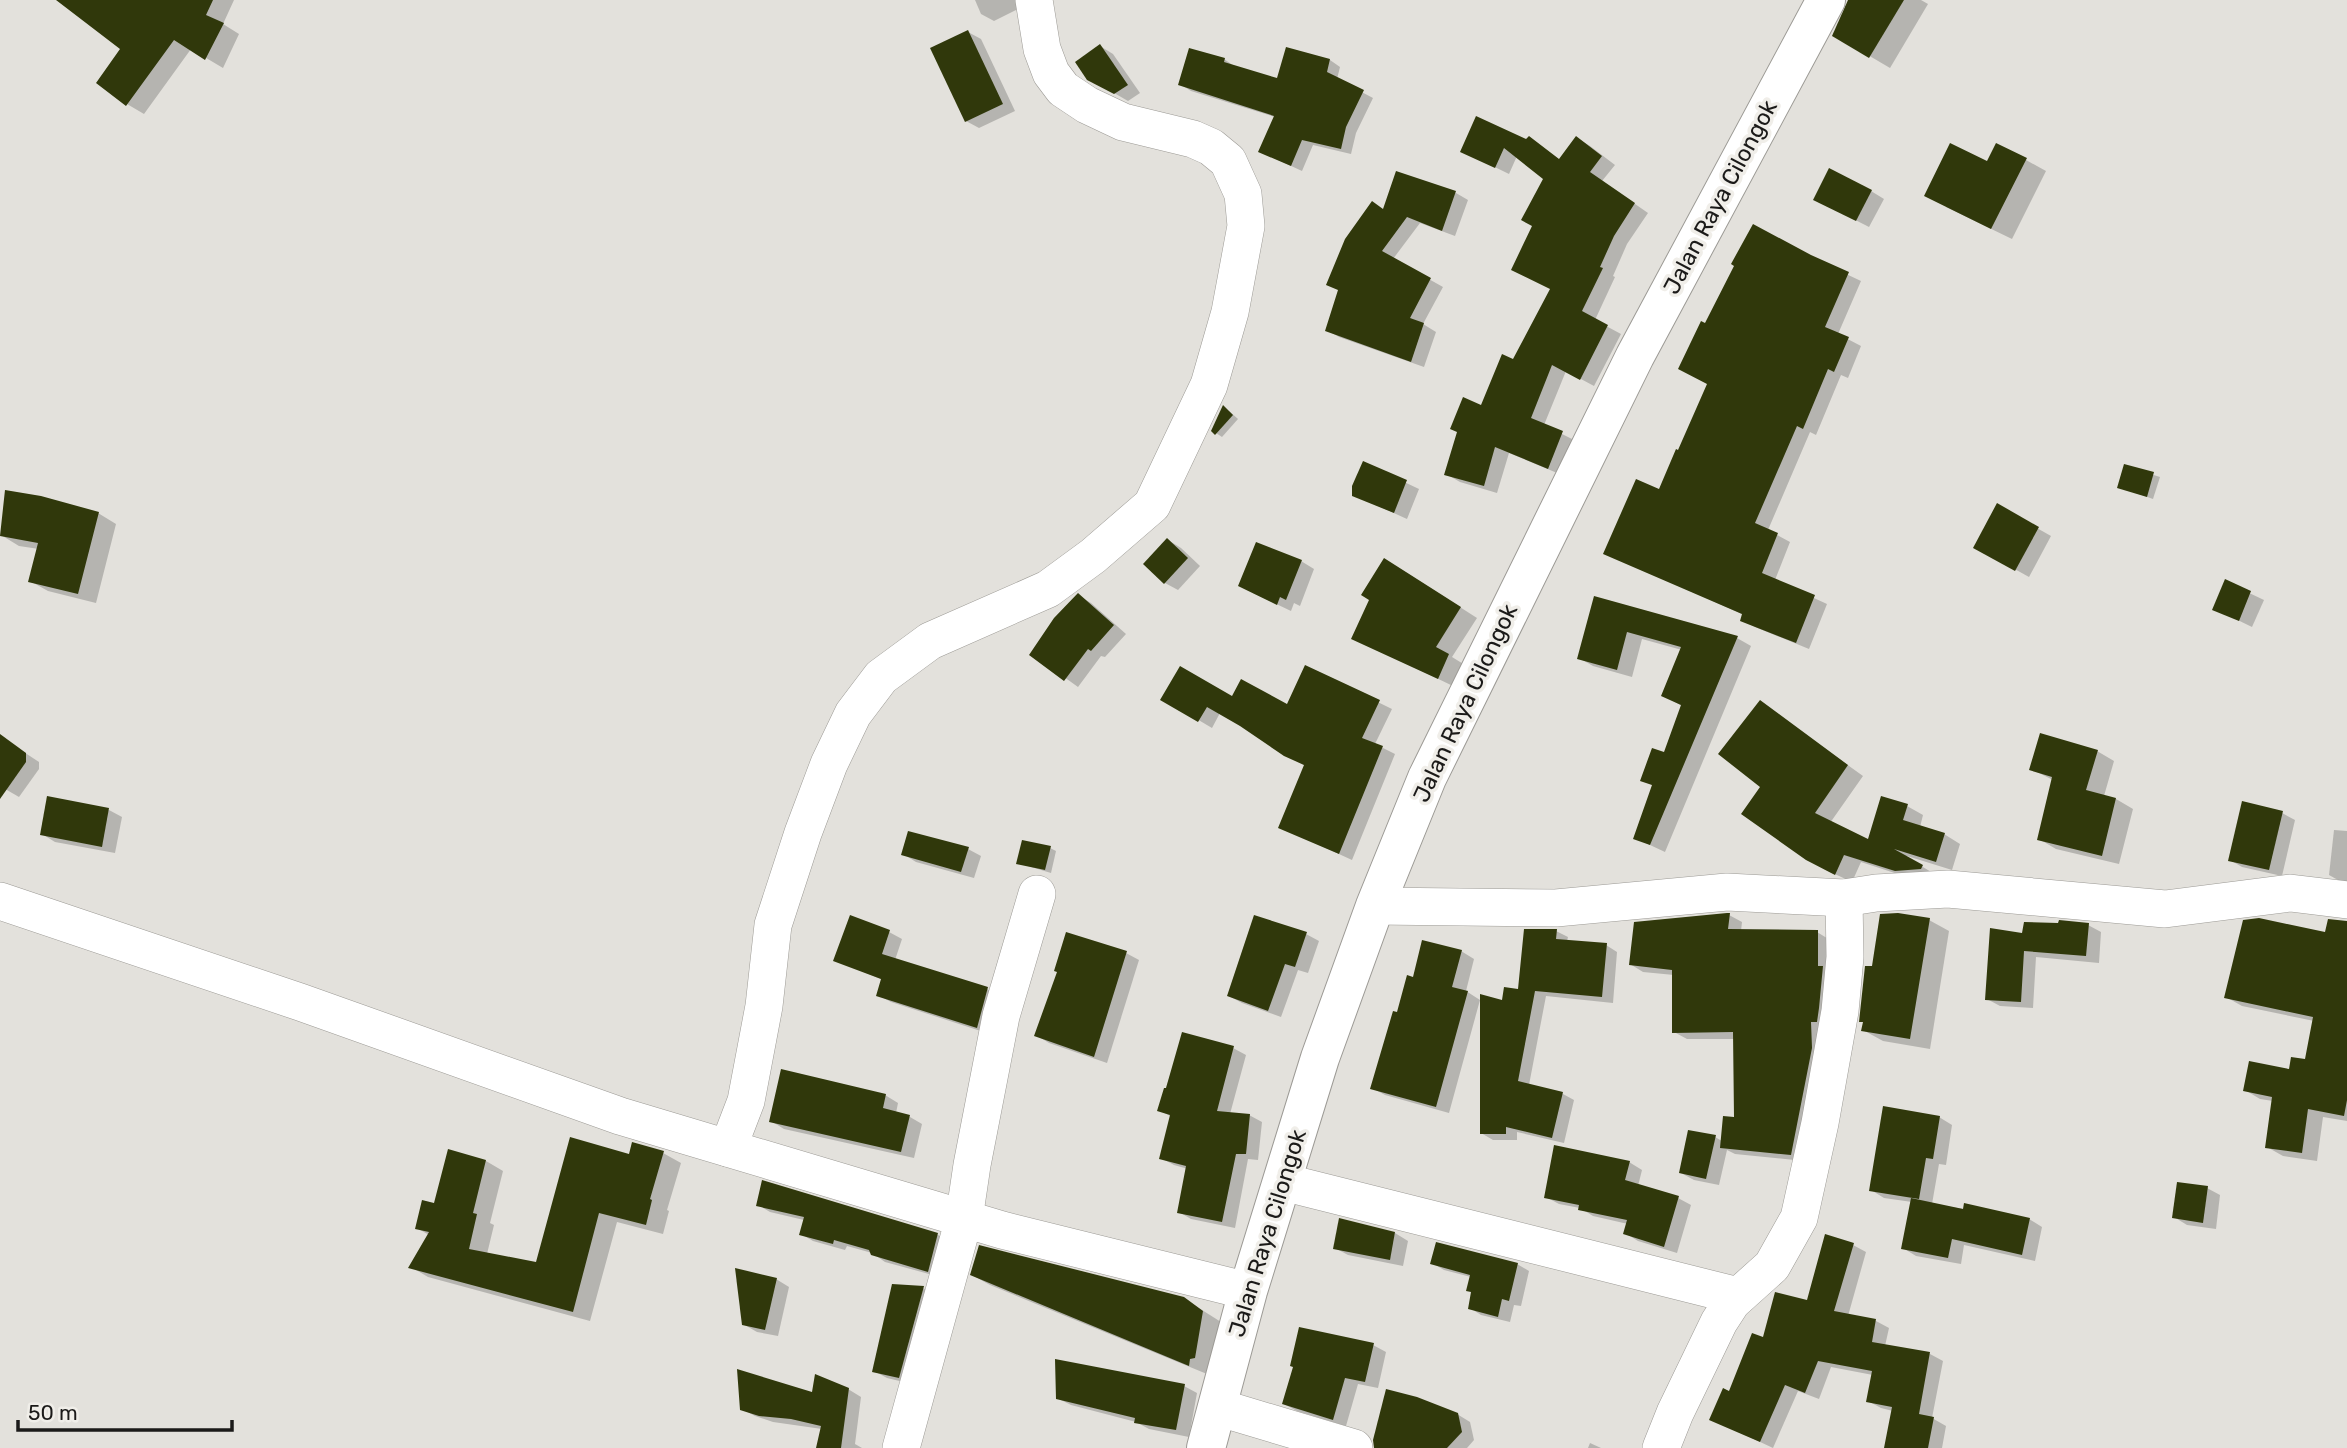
<svg xmlns="http://www.w3.org/2000/svg" width="2347" height="1448" font-family="Rubik,sans-serif">
  <style>
    .shadow { fill: #0003 }
    .building { fill: #30380b }
    .lines { fill: none; stroke-linecap: round; stroke-linejoin: round }
    .minor-casing { stroke: #9c9a95; stroke-width: 38 }
    .highway-casing { stroke: #9c9a95; stroke-width: 40 }
    .minor { stroke: #fff; stroke-width: 37 }
    .highway { stroke: #fff; stroke-width: 38 }
    .labels { text-anchor: middle; stroke-width: 7; stroke-linejoin: round; paint-order: stroke }
    .street-label { font-size: 23px; fill: #1b1a19; stroke: #f0eee9 }
  </style>
  <rect width="100%" height="100%" fill="#e3e1dc"/>
  <!-- shadow -->
  <g class="shadow">
    <polygon points="69,0 234,0 223,24 239,34 223,68 191,49 144,114 127,104 123,49"/>
    <polygon points="975,0 1027,0 1026,5 994,21 981,14"/>
    <polygon points="1850,0 1921,0 1928,4 1890,68 1834,35"/>
    <polygon points="968,32 981,39 1015,111 979,128 966,121"/>
    <polygon points="1100,46 1113,54 1140,93 1128,101 1088,78"/>
    <polygon points="1287,49 1330,60 1340,67 1337,79 1373,98 1356,133 1351,154 1313,145 1302,171 1261,152 1275,117 1191,91 1180,84 1224,59 1234,66 1278,80"/>
    <polygon points="1529,138 1560,160 1577,138 1590,146 1615,165 1602,181 1648,213 1627,244 1613,276 1615,277 1595,320 1621,334 1594,386 1566,371 1544,425 1576,441 1562,475 1509,453 1497,493 1460,482 1446,474 1482,407 1514,361 1551,289 1534,225 1545,178 1517,156 1509,174 1462,151 1526,141"/>
    <polygon points="2026,160 2046,171 2012,239 1946,207 1987,164"/>
    <polygon points="1397,173 1456,193 1468,200 1455,236 1420,223 1393,259 1443,287 1423,324 1436,332 1424,367 1339,337 1327,330 1384,210"/>
    <polygon points="1871,191 1884,199 1869,227 1828,206"/>
    <polygon points="1810,257 1861,281 1838,334 1861,346 1848,378 1841,375 1816,435 1810,432 1768,530 1790,542 1775,580 1827,604 1809,649 1755,627 1742,620 1744,615 1606,553 1660,491 1709,384 1706,325"/>
    <polygon points="1229,411 1238,419 1222,437 1216,433"/>
    <polygon points="1364,463 1419,489 1407,519 1354,495"/>
    <polygon points="2125,466 2160,477 2153,499 2119,487"/>
    <polygon points="1998,506 2051,536 2029,577 1975,547"/>
    <polygon points="98,513 116,524 96,603 48,591 30,581 39,549 19,546 1,535"/>
    <polygon points="1168,540 1181,548 1200,566 1178,590 1165,583"/>
    <polygon points="1301,561 1314,569 1300,606 1294,603 1291,611 1253,593"/>
    <polygon points="1402,570 1477,618 1452,657 1465,665 1455,687 1368,645"/>
    <polygon points="2226,582 2264,600 2252,627 2215,609"/>
    <polygon points="1078,595 1091,603 1126,634 1105,657 1101,656 1078,687 1032,654"/>
    <polygon points="1595,598 1737,638 1751,646 1665,852 1635,838 1654,786 1643,780 1665,755 1682,706 1663,695 1682,650 1642,639 1632,677 1593,666 1579,658"/>
    <polygon points="1306,667 1392,709 1375,744 1395,754 1352,860 1280,827 1306,766 1285,755 1244,726 1220,713 1212,728 1163,699 1232,698 1287,707"/>
    <polygon points="1760,702 1863,776 1830,823 1869,841 1883,798 1907,806 1923,815 1920,827 1944,834 1960,844 1952,870 1907,856 1906,857 1938,876 1913,879 1861,862 1852,882 1824,869 1762,786"/>
    <polygon points="7,741 39,762 39,769 19,797 0,786 0,750"/>
    <polygon points="2097,751 2114,761 2104,796 2116,799 2133,809 2119,864 2056,849 2039,839 2053,780 2031,769"/>
    <polygon points="49,798 109,810 122,817 115,853 55,842 42,834"/>
    <polygon points="2282,813 2295,820 2282,876 2242,867 2230,860"/>
    <polygon points="2334,830 2347,831 2347,885 2329,875"/>
    <polygon points="1050,848 1056,851 1051,873 1018,863"/>
    <polygon points="968,849 981,856 974,878 916,862 903,854"/>
    <polygon points="1729,915 1742,922 1741,931 1817,932 1830,940 1804,1161 1735,1154 1727,1150 1719,1185 1694,1180 1681,1173 1715,1137 1722,1141 1736,1119 1735,1039 1687,1039 1674,1032 1674,975 1643,972 1630,964"/>
    <polygon points="851,917 889,932 902,939 895,960 987,989 1000,996 990,1034 891,1002 878,995 883,980 835,960"/>
    <polygon points="1929,920 1949,931 1930,1049 1883,1041 1863,1030 1873,968"/>
    <polygon points="2347,922 2347,1121 2323,1117 2317,1161 2283,1156 2267,1147 2273,1101 2260,1099 2245,1090 2290,1072 2307,1061 2314,1021 2242,1006 2226,997"/>
    <polygon points="2088,925 2101,932 2099,963 2036,957 2033,1008 2000,1006 1987,999 2023,935"/>
    <polygon points="1556,931 1568,937 1567,941 1606,945 1617,952 1613,1003 1546,996 1529,1085 1563,1094 1574,1100 1564,1143 1517,1132 1517,1140 1493,1140 1481,1133 1503,1002 1520,991"/>
    <polygon points="1306,934 1319,941 1308,973 1298,970 1281,1017 1242,1003 1229,996"/>
    <polygon points="1461,951 1474,959 1466,991 1480,1000 1449,1113 1385,1095 1372,1088 1398,1014 1414,979"/>
    <polygon points="1126,953 1139,960 1107,1063 1049,1043 1036,1035"/>
    <polygon points="1183,1035 1233,1048 1246,1055 1230,1114 1249,1115 1262,1122 1258,1160 1248,1159 1235,1228 1191,1219 1179,1212 1188,1169 1174,1165 1161,1158 1172,1117 1159,1110"/>
    <polygon points="885,1095 898,1103 896,1113 910,1117 922,1124 914,1158 784,1129 771,1121"/>
    <polygon points="1939,1117 1952,1125 1946,1165 1939,1164 1932,1204 2029,1219 2042,1227 2035,1261 1964,1245 1961,1264 1916,1256 1903,1248 1912,1202 1884,1198 1871,1190"/>
    <polygon points="449,1151 486,1161 503,1171 490,1223 494,1225 487,1254 537,1264 630,1156 663,1153 681,1163 667,1210 669,1211 663,1234 617,1222 590,1321 428,1277 411,1267 429,1235 417,1228 436,1206"/>
    <polygon points="1629,1162 1642,1170 1638,1186 1678,1198 1691,1205 1677,1253 1638,1241 1625,1233 1628,1224 1593,1216 1580,1208 1559,1204 1546,1197"/>
    <polygon points="763,1182 938,1235 950,1242 940,1277 885,1262 872,1253 847,1246 845,1250 813,1241 801,1234 804,1220 770,1212 758,1205"/>
    <polygon points="2207,1188 2220,1195 2216,1229 2187,1225 2174,1217"/>
    <polygon points="1395,1233 1408,1241 1403,1266 1348,1255 1335,1248"/>
    <polygon points="1853,1245 1866,1252 1848,1316 1876,1321 1889,1328 1885,1346 1930,1354 1943,1361 1932,1418 1946,1426 1942,1448 1886,1448 1893,1411 1881,1408 1868,1401 1873,1375 1831,1367 1819,1399 1798,1391 1773,1448 1711,1419 1764,1339 1808,1302"/>
    <polygon points="1432,1263 1517,1264 1529,1271 1521,1306 1514,1305 1510,1322 1481,1315 1470,1308 1473,1293 1471,1277 1444,1270"/>
    <polygon points="972,1275 1183,1298 1221,1322 1207,1374 990,1285"/>
    <polygon points="776,1279 789,1287 778,1336 757,1332 743,1324"/>
    <polygon points="923,1288 936,1295 912,1384 887,1378 874,1371"/>
    <polygon points="1373,1345 1386,1352 1378,1388 1358,1384 1346,1426 1297,1411 1284,1404"/>
    <polygon points="1184,1386 1197,1393 1189,1437 1149,1429 1136,1422 1071,1405 1057,1398"/>
    <polygon points="848,1389 861,1397 855,1444 862,1448 817,1448 822,1429 773,1422 755,1416 742,1409"/>
    <polygon points="1457,1414 1470,1422 1474,1440 1467,1448 1376,1448"/>
    <polygon points="1590,1443 1601,1448 1588,1448"/>
  </g>
  <!-- building -->
  <g class="building">
    <polygon points="56,0 213,0 206,15 224,23 205,60 174,40 126,106 96,83 120,49"/>
    <polygon points="1848,0 1904,0 1869,58 1832,36"/>
    <polygon points="968,30 1003,104 965,122 930,48"/>
    <polygon points="1100,44 1128,85 1114,94 1087,80 1075,62"/>
    <polygon points="1286,47 1330,59 1327,72 1364,90 1346,127 1341,149 1302,140 1291,166 1258,152 1274,116 1178,85 1189,48 1225,58 1224,62 1277,78"/>
    <polygon points="1476,116 1526,139 1529,136 1559,159 1576,136 1602,156 1590,172 1635,203 1614,236 1600,267 1603,268 1582,311 1608,325 1580,380 1552,365 1531,418 1563,431 1548,469 1495,447 1484,486 1444,475 1457,432 1450,429 1463,397 1481,405 1502,354 1513,359 1550,289 1511,270 1532,226 1521,220 1543,179 1504,148 1495,168 1460,152"/>
    <polygon points="1950,143 1987,161 1996,143 2027,158 1991,229 1924,196"/>
    <polygon points="1829,168 1872,190 1856,221 1813,200"/>
    <polygon points="1396,171 1456,191 1442,231 1407,217 1382,251 1431,278 1410,318 1424,323 1411,362 1325,331 1338,290 1326,285 1345,239 1372,201 1383,209"/>
    <polygon points="1753,224 1811,255 1849,272 1825,327 1849,337 1834,372 1828,369 1803,429 1797,426 1755,523 1778,533 1762,573 1815,595 1796,643 1740,621 1742,614 1603,554 1636,479 1659,489 1676,449 1678,450 1707,384 1678,369 1701,321 1705,323 1734,266 1731,264"/>
    <polygon points="1223,405 1233,415 1215,435 1211,431"/>
    <polygon points="1363,461 1407,480 1394,513 1352,496 1352,486"/>
    <polygon points="2124,464 2154,472 2147,497 2117,488"/>
    <polygon points="5,490 41,496 99,512 78,594 28,582 38,543 0,536"/>
    <polygon points="1997,503 2039,527 2015,571 1973,548"/>
    <polygon points="1167,538 1188,558 1164,584 1143,564"/>
    <polygon points="1256,542 1302,560 1286,600 1280,597 1277,605 1238,586"/>
    <polygon points="1384,558 1461,607 1436,647 1449,654 1438,679 1351,639 1369,600 1361,595"/>
    <polygon points="2225,579 2251,591 2239,621 2212,610"/>
    <polygon points="1078,593 1114,625 1091,651 1088,649 1064,681 1029,655 1054,618"/>
    <polygon points="1594,596 1738,636 1650,845 1633,839 1652,785 1640,781 1652,748 1664,752 1681,705 1661,696 1681,647 1627,632 1617,670 1577,659"/>
    <polygon points="1305,665 1380,700 1362,738 1383,746 1339,854 1278,828 1304,765 1284,756 1240,726 1207,707 1198,722 1160,700 1180,666 1232,696 1241,679 1287,704"/>
    <polygon points="1760,700 1848,765 1815,813 1868,839 1881,796 1908,804 1903,820 1945,833 1936,862 1894,849 1923,865 1921,869 1895,871 1844,855 1835,875 1806,860 1741,814 1760,787 1718,754"/>
    <polygon points="2040,733 2098,750 2086,790 2116,798 2102,856 2037,840 2052,777 2029,770"/>
    <polygon points="0,734 26,753 26,762 0,799"/>
    <polygon points="47,796 109,808 102,847 40,835"/>
    <polygon points="2242,801 2283,811 2269,870 2228,861"/>
    <polygon points="908,831 969,847 961,872 901,855"/>
    <polygon points="1022,840 1051,846 1045,870 1016,864"/>
    <polygon points="1727,913 1730,913 1728,929 1818,930 1818,966 1823,966 1819,1008 1817,1022 1811,1022 1812,1048 1791,1155 1720,1148 1723,1116 1734,1117 1733,1032 1672,1033 1672,970 1629,965 1634,922"/>
    <polygon points="1898,913 1930,918 1910,1039 1861,1031 1863,1022 1859,1022 1865,966 1872,966 1880,914"/>
    <polygon points="850,915 890,930 882,954 988,987 977,1028 876,996 881,979 833,961"/>
    <polygon points="1254,915 1307,932 1295,967 1285,964 1268,1011 1227,996"/>
    <polygon points="2259,918 2325,932 2328,919 2347,921 2347,1100 2344,1116 2308,1109 2302,1153 2265,1148 2272,1097 2243,1091 2249,1061 2289,1069 2291,1057 2305,1059 2313,1017 2224,998 2243,920"/>
    <polygon points="2059,920 2089,923 2086,956 2024,951 2021,1002 1985,1000 1990,928 2022,933 2024,922 2058,923"/>
    <polygon points="1524,929 1557,929 1556,939 1607,943 1602,997 1535,991 1518,1081 1563,1092 1552,1138 1506,1127 1506,1134 1480,1134 1480,994 1502,1000 1504,987 1518,989"/>
    <polygon points="1066,932 1127,951 1094,1057 1034,1036 1057,972 1054,971"/>
    <polygon points="1422,940 1462,950 1452,987 1468,991 1436,1107 1370,1089 1393,1011 1397,1012 1407,975 1413,977"/>
    <polygon points="1182,1032 1234,1046 1217,1111 1250,1114 1246,1154 1236,1154 1222,1222 1177,1213 1186,1166 1159,1159 1170,1115 1157,1111 1164,1088 1166,1088"/>
    <polygon points="781,1069 886,1094 883,1108 910,1115 901,1152 769,1122"/>
    <polygon points="1883,1106 1940,1116 1933,1159 1926,1158 1919,1199 1869,1191"/>
    <polygon points="1688,1130 1716,1135 1706,1179 1679,1173"/>
    <polygon points="570,1137 629,1154 632,1142 664,1151 650,1199 652,1200 646,1225 599,1213 573,1312 408,1268 429,1232 415,1229 422,1200 434,1203 448,1149 486,1160 473,1213 477,1214 469,1249 536,1262"/>
    <polygon points="1554,1145 1630,1161 1625,1180 1679,1196 1664,1247 1623,1234 1627,1220 1578,1210 1579,1205 1544,1198"/>
    <polygon points="762,1180 938,1233 928,1272 871,1255 869,1250 834,1240 833,1244 799,1235 804,1217 756,1206"/>
    <polygon points="2177,1182 2208,1186 2203,1223 2172,1218"/>
    <polygon points="1911,1198 1963,1209 1964,1203 2030,1218 2022,1255 1952,1239 1948,1258 1901,1249"/>
    <polygon points="1339,1218 1395,1232 1390,1260 1333,1249"/>
    <polygon points="1825,1234 1854,1243 1834,1311 1876,1319 1872,1342 1930,1352 1919,1414 1934,1417 1928,1448 1884,1448 1892,1407 1866,1402 1872,1371 1818,1361 1805,1393 1785,1385 1760,1442 1709,1420 1723,1388 1729,1391 1752,1333 1763,1337 1775,1292 1807,1300"/>
    <polygon points="1436,1242 1518,1263 1509,1301 1502,1299 1498,1317 1468,1309 1471,1292 1466,1291 1470,1275 1430,1264"/>
    <polygon points="979,1245 1184,1297 1203,1311 1195,1358 1190,1359 1189,1366 970,1275"/>
    <polygon points="735,1268 777,1278 765,1330 742,1325"/>
    <polygon points="892,1284 924,1286 899,1378 872,1372"/>
    <polygon points="1299,1327 1374,1343 1365,1382 1345,1378 1333,1420 1282,1404 1293,1367 1290,1366"/>
    <polygon points="1055,1359 1185,1384 1176,1430 1134,1423 1135,1418 1056,1399"/>
    <polygon points="737,1369 812,1392 815,1374 849,1388 841,1448 816,1448 821,1426 791,1419 759,1416 740,1410"/>
    <polygon points="1386,1389 1417,1397 1458,1413 1462,1432 1447,1448 1374,1448 1373,1440"/>
  </g>
  <g class="lines">
    <defs>
      <g id="minor">
        <polyline points="0,901 300,1002 620,1116 1002,1230 1248,1291"/>
        <polyline points="1375,906 1556,908 1727,892 1844,898 1876,893 1948,889 2165,909 2290,893 2347,900"/>
        <polyline points="728,1148 746,1101 764,1006 773,925 803,833 829,764 853,714 881,677 930,641 1048,589 1093,556 1152,505 1209,385 1230,312 1246,226 1243,194 1228,161 1211,147 1193,139 1123,122 1087,105 1063,89 1051,73 1042,49 1034,0"/>
        <polyline points="1283,1182 1738,1296"/>
        <polyline points="1217,1407 1354,1448"/>
        <polyline points="901,1448 964,1219 972,1165 1001,1016 1037,894"/>
        <polyline points="1661,1448 1675,1413 1719,1322 1732,1302 1772,1266 1799,1218 1820,1123 1840,1011 1845,957 1844,898"/>
      </g>
      <polyline id="highway" points="1206,1448 1248,1291 1320,1058 1375,906 1427,778 1635,356 1826,0"/>
    </defs>
    <!-- minor casing -->
    <use href="#minor" class="minor-casing"/>
    <!-- highway casing -->
    <use href="#highway" class="highway-casing"/>
    <!-- minor -->
    <use href="#minor" class="minor"/>
    <!-- highway -->
    <use href="#highway" class="highway"/>
  </g>
  <g class="labels">
    <!-- street labels -->
    <g class="street-label">
      <text transform="translate(1720 197) rotate(-62)" y="8">Jalan Raya Cilongok</text>
      <text transform="translate(1465 703) rotate(-65)" y="8">Jalan Raya Cilongok</text>
      <text transform="translate(1267 1233) rotate(-73)" y="8">Jalan Raya Cilongok</text>
    </g>
  </g>
  <!-- scale -->
  <path d="M18 1420v10h214v-10" fill="none" stroke="#1b1a19" stroke-width="3.5"/>
  <text x="28" y="1420" font-size="21" fill="#1b1a19" stroke="#f0eee9" stroke-width="5" paint-order="stroke">50 m</text>
</svg>
